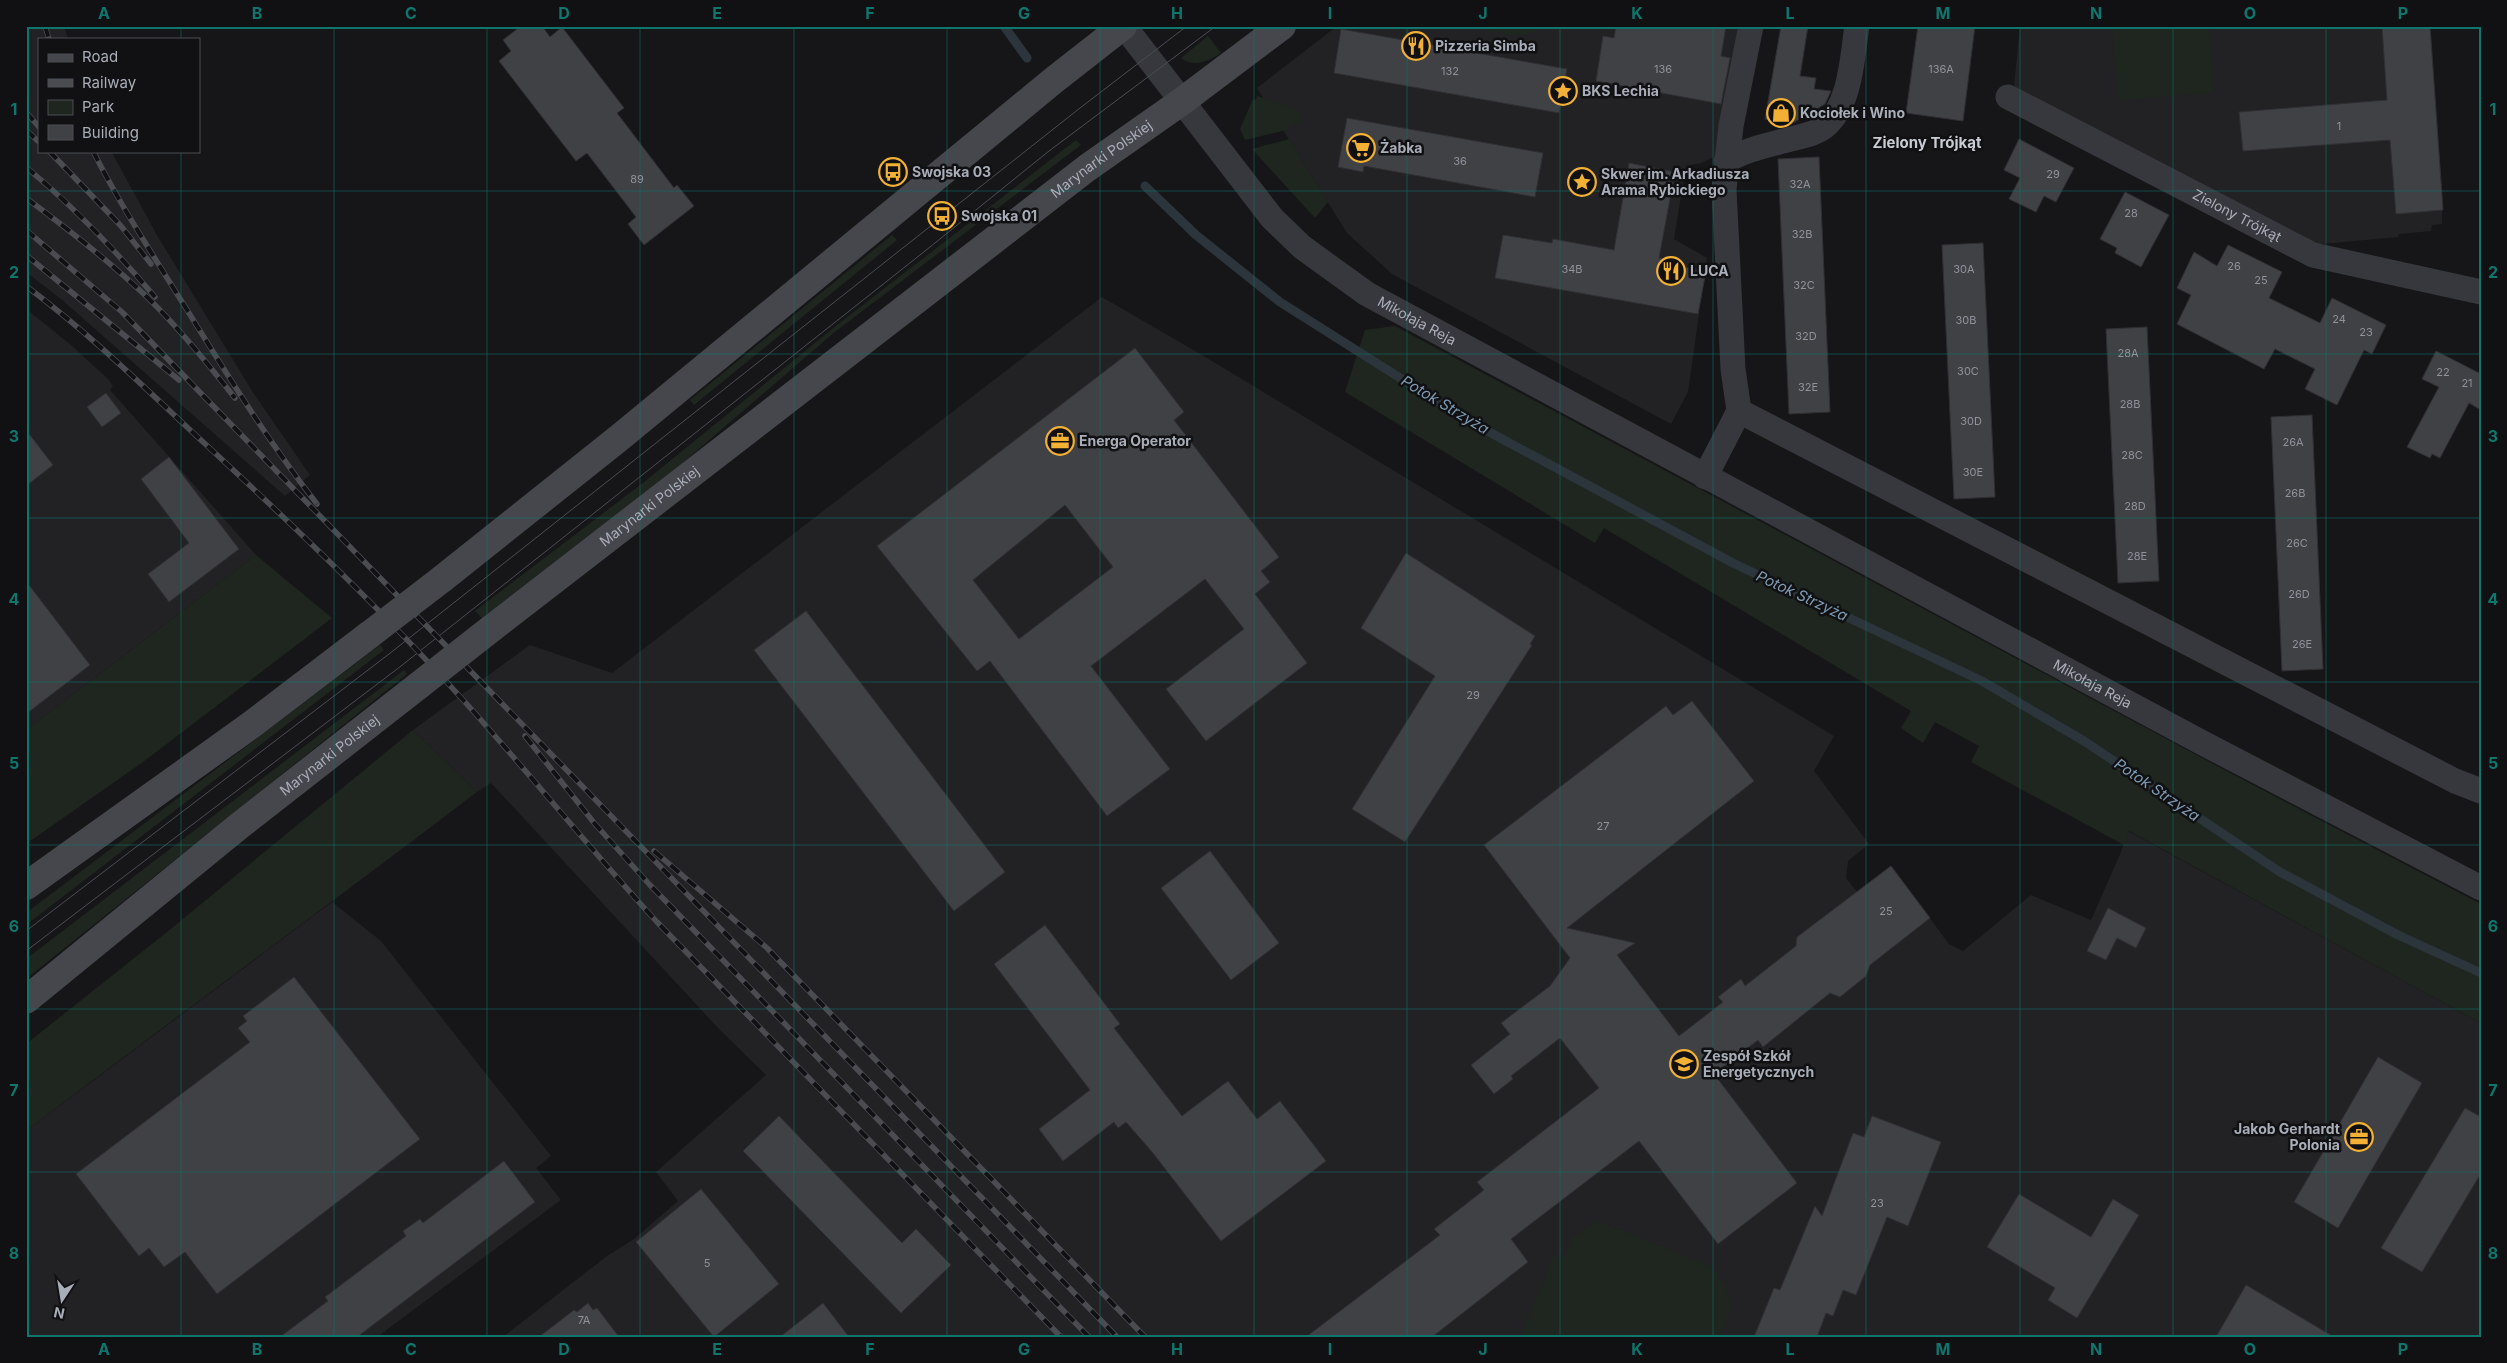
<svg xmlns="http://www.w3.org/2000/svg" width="2507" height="1363" font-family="Inter,sans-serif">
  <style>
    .built { fill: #222225 }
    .green { fill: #1e261f }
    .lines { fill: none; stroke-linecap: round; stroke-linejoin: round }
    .stream { stroke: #2c353c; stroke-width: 9 }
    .building { fill: #404145; stroke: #303034; fill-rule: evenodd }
    .minor { stroke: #37383d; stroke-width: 25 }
    .secondary { stroke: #45474d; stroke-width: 28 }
    .tram { stroke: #4a4c52; stroke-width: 1 }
    .rail-casing { stroke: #4a4c52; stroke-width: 5.5 }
    .rail { stroke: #111113; stroke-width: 4; stroke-dasharray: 11; stroke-linecap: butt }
    .secondary-bridge { stroke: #45474d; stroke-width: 28 }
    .grid { fill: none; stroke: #0f766e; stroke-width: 1; stroke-opacity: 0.55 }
    .labels { text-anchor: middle; stroke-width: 5; stroke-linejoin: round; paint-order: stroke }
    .number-label { font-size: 11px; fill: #8e929b }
    .poi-label { font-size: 14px; font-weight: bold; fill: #a8adb8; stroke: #111113; text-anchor: start }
    .street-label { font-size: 14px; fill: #a8adb8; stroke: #111113 }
    .neighbourhood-label { font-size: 15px; font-weight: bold; fill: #c9ccd4; stroke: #111113 }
    .water-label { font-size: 15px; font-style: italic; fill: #7f9bb3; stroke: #111113 }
    .neatline { fill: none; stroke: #0f766e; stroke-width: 2 }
    .grid-label { font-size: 16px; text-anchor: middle; font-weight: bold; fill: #0f766e }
  </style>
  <rect width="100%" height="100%" fill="#161618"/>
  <!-- built -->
  <g class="built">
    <polygon points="26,26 64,26 68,39 39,39 39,151 111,151 158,237 254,394 310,475 285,496 61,299 26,272"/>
    <polygon points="1337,26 1740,26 1716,156 1701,163 1686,166 1674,239 1707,258 1688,392 1671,424 1392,274 1347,233 1257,88"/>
    <polygon points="2020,26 2430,26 2442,192 2442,224 2432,225 2431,231 2399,234 2398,237 2311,245 2023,98 2014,86"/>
    <polygon points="1102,297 1202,355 1834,736 1814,771 1869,844 1848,861 1846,878 1857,892 1891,866 1949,944 1963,951 2031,895 2091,920 2121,852 2128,831 2481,1023 2481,1337 503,1337 607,1256 634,1239 678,1201 656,1172 766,1075 719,1029 491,783 477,792 413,730 530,645 612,673"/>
    <polygon points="26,309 71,345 108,379 113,386 110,390 256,555 26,730"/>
    <polygon points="332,902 381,941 551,1156 536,1168 561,1200 377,1337 26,1337 26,1131"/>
  </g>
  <!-- green -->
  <g class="green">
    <path d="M1470,26H1541C1527,44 1490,30 1470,26Z"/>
    <polygon points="2112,26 2209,26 2214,93 2118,100"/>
    <path d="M1208,36L1221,53C1209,61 1194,68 1181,58Z"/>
    <polygon points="1257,96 1297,109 1302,120 1286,130 1245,140 1240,129 1253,99 1256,100"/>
    <polygon points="1289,139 1328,202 1315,218 1252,149"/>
    <polygon points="1076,140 1081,145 836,331 679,466 482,618 475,611 644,482 837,325"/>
    <polygon points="892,235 897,240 694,405 690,400"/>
    <polygon points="1395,326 2234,775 2481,904 2481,1023 2129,831 2124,845 1971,762 1979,746 1935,722 1923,743 1901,728 1911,711 1604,528 1595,543 1345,392 1365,330"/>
    <polygon points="256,555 332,618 143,762 26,844 26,730"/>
    <polygon points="380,645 384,650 26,925 26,913"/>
    <polygon points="404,670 407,674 26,979 26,959"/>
    <path d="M413,730L477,792C327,906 176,1017 26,1131V1044L167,932Z"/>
    <polygon points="1598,1221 1712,1267 1727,1290 1730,1301 1730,1312 1720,1337 1520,1337 1554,1255 1563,1258 1573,1237"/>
  </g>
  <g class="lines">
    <!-- stream -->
    <g class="stream">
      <polyline points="1004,26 1027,58"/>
      <polyline points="1145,186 1196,235 1280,302 1465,419 1733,563 1982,681 2084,741 2280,872 2398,935 2481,973"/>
    </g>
  </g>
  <!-- building -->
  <g class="building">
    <polygon points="521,26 542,26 550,37 562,27 624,108 617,113 674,188 677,185 694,206 644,245 628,224 636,217 587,153 576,161 499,61 511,51 503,40"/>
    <polygon points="1616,26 1726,26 1721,56 1730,58 1721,104 1596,81 1603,36 1614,38"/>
    <polygon points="1781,26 1808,26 1800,76 1816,78 1814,89 1831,91 1825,104 1791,124 1765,119"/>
    <polygon points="1918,26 1975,26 1963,121 1906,113"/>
    <polygon points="2382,26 2430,26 2443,210 2396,214 2390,140 2243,151 2239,112 2387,100"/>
    <polygon points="1341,29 1567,69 1559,113 1334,73"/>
    <polygon points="1347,118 1543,153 1535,197 1364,166 1363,172 1338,167"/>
    <polygon points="2019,139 2074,168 2056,202 2044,196 2036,212 2009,199 2020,178 2004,170"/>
    <polygon points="1819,157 1830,412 1789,414 1778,159"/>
    <polygon points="1629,163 1675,172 1659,258 1679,261 1678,266 1706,271 1698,314 1495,278 1503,235 1552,243 1553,239 1614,250"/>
    <polygon points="2125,192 2169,215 2141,267 2115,253 2117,248 2100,239"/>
    <polygon points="1983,243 1995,497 1954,499 1942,245"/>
    <polygon points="2228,245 2282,272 2269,298 2320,323 2332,298 2386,325 2372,354 2364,350 2337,405 2305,389 2315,369 2275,349 2264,369 2177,324 2191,295 2177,288 2194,252 2217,266"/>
    <polygon points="2147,327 2159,581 2118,583 2106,329"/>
    <path d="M1135,348L1184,412L1174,420L1279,557L1261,571L1270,582L1255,594L1307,663L1206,741L1166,689L1244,629L1205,579L1091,666L1170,769L1107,816L990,661L977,671L877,546ZM1065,505L1113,567L1019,639L973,580Z"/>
    <polygon points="2436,351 2481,374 2481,410 2469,403 2440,458 2432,454 2430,458 2407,447 2439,387 2422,379"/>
    <polygon points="106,393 121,413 102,427 87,407"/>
    <polygon points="2312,415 2323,669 2282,671 2271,417"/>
    <polygon points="26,430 53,465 26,486"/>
    <polygon points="169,457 239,549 169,602 148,574 189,543 141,479"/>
    <polygon points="1406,553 1535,636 1530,644 1532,645 1405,842 1352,809 1435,676 1361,628"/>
    <polygon points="26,581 90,665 26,714"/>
    <polygon points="806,611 1005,872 954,911 754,650"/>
    <polygon points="1692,701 1754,781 1567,928 1635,943 1617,955 1679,1036 1723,1002 1718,997 1741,979 1745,986 1796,946 1797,937 1891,866 1930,918 1870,965 1866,976 1840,997 1830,993 1763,1047 1758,1040 1714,1074 1797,1183 1718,1244 1639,1141 1511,1239 1528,1262 1432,1337 1306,1337 1440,1235 1434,1229 1484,1190 1477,1182 1599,1088 1560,1038 1511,1076 1513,1079 1494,1094 1471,1065 1510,1034 1501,1023 1550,986 1570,958 1484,845 1666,706 1673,715"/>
    <polygon points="1210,851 1279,943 1231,980 1161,888"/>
    <polygon points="2108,908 2146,928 2136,948 2117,938 2106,960 2087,951"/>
    <polygon points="1045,925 1120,1024 1114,1028 1182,1116 1228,1081 1257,1119 1280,1101 1326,1161 1221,1241 1153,1153 1126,1122 1118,1128 1114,1122 1063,1161 1039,1129 1090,1090 994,964"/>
    <polygon points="294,977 420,1139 217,1294 185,1252 164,1267 149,1248 139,1256 76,1174 250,1042 238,1028 247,1021 243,1016"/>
    <polygon points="2378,1057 2422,1083 2338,1228 2294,1202"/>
    <polygon points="2465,1108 2481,1117 2481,1173 2422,1272 2381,1248"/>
    <polygon points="779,1116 902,1243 916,1229 951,1265 901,1313 743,1151"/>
    <polygon points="1872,1116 1941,1142 1908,1226 1887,1217 1856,1295 1843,1290 1833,1316 1826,1313 1817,1337 1754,1337 1774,1288 1780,1290 1815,1206 1822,1216 1853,1133 1864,1137"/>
    <polygon points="504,1161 535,1202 357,1337 280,1337 328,1301 325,1297 406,1236 403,1231 420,1219 423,1223"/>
    <polygon points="701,1189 779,1284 714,1337 636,1242"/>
    <polygon points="2019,1194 2091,1237 2113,1199 2139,1215 2077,1318 2048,1300 2055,1288 1987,1247"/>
    <polygon points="2246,1285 2334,1337 2216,1337"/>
    <polygon points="588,1303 593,1310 597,1308 619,1337 539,1337 574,1310 577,1312"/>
    <polygon points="823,1303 849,1337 780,1337 808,1315"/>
  </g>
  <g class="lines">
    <!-- minor -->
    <g class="minor">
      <path id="s1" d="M1124,26L1272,218L1302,247L1367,294L2199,741L2481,888"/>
      <polyline points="1751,26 1731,126 1724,189 1733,369 1739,411 2455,781 2481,791"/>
      <path id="s2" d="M2008,97L2313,255L2481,292"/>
      <path d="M1726,161C1747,149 1769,145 1791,139C1802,136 1815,134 1824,127C1851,105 1852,58 1857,26"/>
      <polyline points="1705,477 1739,411"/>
    </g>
    <!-- secondary -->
    <g class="secondary">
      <polyline points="442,579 619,438 1054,80 1123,26"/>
      <path id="s3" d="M492,628L1087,168L1181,102L1282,26"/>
      <polyline points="26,886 251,725 369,635"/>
      <path id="s4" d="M26,1000L239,826L418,686"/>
    </g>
    <!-- tram -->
    <g class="tram">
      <polyline points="26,931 389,654 1080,108 1187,26"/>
      <polyline points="26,951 401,666 925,251 1049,151 1216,26"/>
    </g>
    <defs>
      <g id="rail">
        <polyline points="45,26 49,39"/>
        <polyline points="26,112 39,127"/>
        <polyline points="26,130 39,142"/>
        <polyline points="49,151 121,226 151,264"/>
        <path d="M93,151C120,205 153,255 184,305C226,373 268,441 317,504"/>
        <path d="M26,167C73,206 116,251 155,297"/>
        <path d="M26,198C68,229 109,261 147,297C179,328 207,363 235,398"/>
        <polyline points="26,230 122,312 1117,1337"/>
        <polyline points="26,255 179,380"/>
        <path d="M26,286C89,333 145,388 202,441C293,525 382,610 464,701C530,774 591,850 657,922L1061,1337"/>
        <polyline points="525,736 595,824 649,884 1089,1337"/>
        <polyline points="654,851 767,948 1145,1337"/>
      </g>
    </defs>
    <!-- rail casing -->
    <use href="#rail" class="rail-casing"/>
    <!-- rail -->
    <use href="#rail" class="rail"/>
    <!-- secondary-bridge -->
    <g class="secondary-bridge">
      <polyline points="369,635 442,579"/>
      <polyline points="418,686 492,628"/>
    </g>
  </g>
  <!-- grid -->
  <path class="grid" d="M181,26V39M334,26V1337M487,26V1337M640,26V1337M794,26V1337M947,26V1337M1100,26V1337M1254,26V1337M1407,26V1337M1560,26V1337M1713,26V1337M1866,26V1337M2020,26V1337M2173,26V1337M2326,26V1337M181,151V1337M26,191H2481M26,354H2481M26,518H2481M26,682H2481M26,845H2481M26,1009H2481M26,1172H2481"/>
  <!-- icons -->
  <defs>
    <symbol id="restaurant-ring" viewBox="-11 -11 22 22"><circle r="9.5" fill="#111113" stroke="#f2b134" stroke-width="1.5"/><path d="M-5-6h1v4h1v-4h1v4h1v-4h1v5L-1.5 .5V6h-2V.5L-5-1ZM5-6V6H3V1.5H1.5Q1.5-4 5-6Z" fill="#f2b134"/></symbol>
    <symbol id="sight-ring" viewBox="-11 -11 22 22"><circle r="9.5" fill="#111113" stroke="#f2b134" stroke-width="1.5"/><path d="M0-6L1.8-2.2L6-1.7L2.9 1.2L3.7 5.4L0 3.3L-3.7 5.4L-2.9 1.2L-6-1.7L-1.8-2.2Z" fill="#f2b134"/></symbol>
    <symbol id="shop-ring" viewBox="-11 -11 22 22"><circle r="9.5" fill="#111113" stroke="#f2b134" stroke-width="1.5"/><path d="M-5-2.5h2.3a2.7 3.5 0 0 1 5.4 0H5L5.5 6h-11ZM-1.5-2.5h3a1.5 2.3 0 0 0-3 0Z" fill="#f2b134"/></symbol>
    <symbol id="supermarket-ring" viewBox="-11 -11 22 22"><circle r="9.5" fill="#111113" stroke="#f2b134" stroke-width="1.5"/><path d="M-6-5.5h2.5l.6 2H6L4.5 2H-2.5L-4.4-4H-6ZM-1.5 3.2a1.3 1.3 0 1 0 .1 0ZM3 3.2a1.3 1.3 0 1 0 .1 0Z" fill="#f2b134"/></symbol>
    <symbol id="bus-ring" viewBox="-11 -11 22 22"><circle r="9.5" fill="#111113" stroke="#f2b134" stroke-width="1.5"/><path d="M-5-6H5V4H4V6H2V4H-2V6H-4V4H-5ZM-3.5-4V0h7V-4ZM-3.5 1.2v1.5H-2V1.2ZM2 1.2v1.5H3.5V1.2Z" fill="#f2b134"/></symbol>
    <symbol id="office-ring" viewBox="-11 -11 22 22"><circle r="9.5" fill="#111113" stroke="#f2b134" stroke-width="1.5"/><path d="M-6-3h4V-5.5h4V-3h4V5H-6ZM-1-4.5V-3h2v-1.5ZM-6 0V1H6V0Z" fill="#f2b134"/></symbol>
    <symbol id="school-ring" viewBox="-11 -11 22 22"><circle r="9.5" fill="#111113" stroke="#f2b134" stroke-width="1.5"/><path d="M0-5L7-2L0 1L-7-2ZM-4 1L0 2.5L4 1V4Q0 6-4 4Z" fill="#f2b134"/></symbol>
  </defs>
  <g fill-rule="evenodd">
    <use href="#restaurant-ring" x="1400" y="30" width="32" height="32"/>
    <use href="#sight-ring" x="1547" y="75" width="32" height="32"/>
    <use href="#shop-ring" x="1765" y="97" width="32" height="32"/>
    <use href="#supermarket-ring" x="1345" y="132" width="32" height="32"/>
    <use href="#bus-ring" x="877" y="156" width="32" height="32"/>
    <use href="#sight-ring" x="1566" y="166" width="32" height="32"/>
    <use href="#bus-ring" x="926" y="200" width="32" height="32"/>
    <use href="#restaurant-ring" x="1655" y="255" width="32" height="32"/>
    <use href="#office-ring" x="1044" y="425" width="32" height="32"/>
    <use href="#school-ring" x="1668" y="1048" width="32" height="32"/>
    <use href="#office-ring" x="2343" y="1121" width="32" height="32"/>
  </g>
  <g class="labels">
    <!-- number labels -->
    <g class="number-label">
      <text x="1663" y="73">136</text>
      <text x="1941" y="73">136A</text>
      <text x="1450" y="75">132</text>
      <text x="2339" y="130">1</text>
      <text x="1460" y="165">36</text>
      <text x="2053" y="178">29</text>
      <text x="637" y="183">89</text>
      <text x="1800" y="188">32A</text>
      <text x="2131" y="217">28</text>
      <text x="1802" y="238">32B</text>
      <text x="2234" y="270">26</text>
      <text x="1572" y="273">34B</text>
      <text x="1964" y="273">30A</text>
      <text x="2261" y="284">25</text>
      <text x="1804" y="289">32C</text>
      <text x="2339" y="323">24</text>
      <text x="1966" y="324">30B</text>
      <text x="2366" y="336">23</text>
      <text x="1806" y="340">32D</text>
      <text x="2128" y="357">28A</text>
      <text x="1968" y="375">30C</text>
      <text x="2443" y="376">22</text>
      <text x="2467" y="387">21</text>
      <text x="1808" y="391">32E</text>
      <text x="2130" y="408">28B</text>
      <text x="1971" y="425">30D</text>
      <text x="2293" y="446">26A</text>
      <text x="2132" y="459">28C</text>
      <text x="1973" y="476">30E</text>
      <text x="2295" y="497">26B</text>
      <text x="2135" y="510">28D</text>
      <text x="2297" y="547">26C</text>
      <text x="2137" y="560">28E</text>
      <text x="2299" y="598">26D</text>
      <text x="2302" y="648">26E</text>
      <text x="1473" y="699">29</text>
      <text x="1603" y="830">27</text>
      <text x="1886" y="915">25</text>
      <text x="1877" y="1207">23</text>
      <text x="707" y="1267">5</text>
      <text x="584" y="1324">7A</text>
    </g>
    <!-- poi labels -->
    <g class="poi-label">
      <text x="1435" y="51">Pizzeria Simba</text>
      <text x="1582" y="96">BKS Lechia</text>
      <text x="1800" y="118">Kociołek i Wino</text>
      <text x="1380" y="153">Żabka</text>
      <text x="912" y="177">Swojska 03</text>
      <text x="1601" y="179">Skwer im. Arkadiusza<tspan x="1601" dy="16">Arama Rybickiego</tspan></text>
      <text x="961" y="221">Swojska 01</text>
      <text x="1690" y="276">LUCA</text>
      <text x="1079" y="446">Energa Operator</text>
      <text x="1703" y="1061">Zespół Szkół<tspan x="1703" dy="16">Energetycznych</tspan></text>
      <text x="2340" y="1134" text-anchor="end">Jakob Gerhardt<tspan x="2340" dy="16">Polonia</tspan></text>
    </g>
    <!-- street labels -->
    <g class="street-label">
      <text dy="5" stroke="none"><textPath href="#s3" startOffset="769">Marynarki Polskiej</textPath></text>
      <text dy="5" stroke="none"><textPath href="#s2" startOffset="258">Zielony Trójkąt</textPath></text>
      <text dy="5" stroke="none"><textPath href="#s1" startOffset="421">Mikołaja Reja</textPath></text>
      <text dy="5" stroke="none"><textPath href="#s3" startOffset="199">Marynarki Polskiej</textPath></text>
      <text dy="5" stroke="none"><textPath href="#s1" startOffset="1188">Mikołaja Reja</textPath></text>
      <text dy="5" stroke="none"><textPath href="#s4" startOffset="390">Marynarki Polskiej</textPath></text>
    </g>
    <!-- neighbourhood labels -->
    <g class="neighbourhood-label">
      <text x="1927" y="148">Zielony Trójkąt</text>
    </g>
    <!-- water labels -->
    <g class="water-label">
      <text transform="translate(1445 405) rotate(31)" y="5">Potok Strzyża</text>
      <text transform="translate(1802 596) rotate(25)" y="5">Potok Strzyża</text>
      <text transform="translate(2157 790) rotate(34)" y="5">Potok Strzyża</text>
    </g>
  </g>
  <!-- border -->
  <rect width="2507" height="1363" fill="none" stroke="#111113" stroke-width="55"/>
  <!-- legend -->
  <rect x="38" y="38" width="162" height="115" fill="#111113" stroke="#4d4f55"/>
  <rect x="48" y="54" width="25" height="8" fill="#45474d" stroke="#4d4f55"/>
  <text x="82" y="62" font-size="15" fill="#a8adb8">Road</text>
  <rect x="48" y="79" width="25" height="8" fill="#4a4c52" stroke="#4d4f55"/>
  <text x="82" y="88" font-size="15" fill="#a8adb8">Railway</text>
  <rect x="48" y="100" width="25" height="15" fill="#1e261f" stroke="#4d4f55"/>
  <text x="82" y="112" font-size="15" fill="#a8adb8">Park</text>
  <rect x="48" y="125" width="25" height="15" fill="#404145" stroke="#4d4f55"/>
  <text x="82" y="138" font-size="15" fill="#a8adb8">Building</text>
  <!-- north arrow -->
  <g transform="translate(62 1300) rotate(192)" stroke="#111113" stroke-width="4" paint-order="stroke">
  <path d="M0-4L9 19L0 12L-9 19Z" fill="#a8adb8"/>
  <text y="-8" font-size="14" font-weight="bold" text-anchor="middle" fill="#a8adb8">N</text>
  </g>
  <rect x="28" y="28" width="2452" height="1308" class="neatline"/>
  <g class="grid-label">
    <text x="104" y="19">A</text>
    <text x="257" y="19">B</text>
    <text x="411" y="19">C</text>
    <text x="564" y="19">D</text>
    <text x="717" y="19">E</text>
    <text x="870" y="19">F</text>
    <text x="1024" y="19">G</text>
    <text x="1177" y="19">H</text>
    <text x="1330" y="19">I</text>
    <text x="1483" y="19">J</text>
    <text x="1637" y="19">K</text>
    <text x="1790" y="19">L</text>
    <text x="1943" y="19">M</text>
    <text x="2096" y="19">N</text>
    <text x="2250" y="19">O</text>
    <text x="2403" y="19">P</text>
    <text x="14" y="115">1</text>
    <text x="2493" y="115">1</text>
    <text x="14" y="278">2</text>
    <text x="2493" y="278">2</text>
    <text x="14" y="442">3</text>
    <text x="2493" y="442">3</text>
    <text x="14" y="605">4</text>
    <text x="2493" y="605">4</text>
    <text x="14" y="769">5</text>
    <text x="2493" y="769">5</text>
    <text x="14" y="932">6</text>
    <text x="2493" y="932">6</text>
    <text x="14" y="1096">7</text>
    <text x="2493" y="1096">7</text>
    <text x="14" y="1259">8</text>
    <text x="2493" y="1259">8</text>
    <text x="104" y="1355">A</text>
    <text x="257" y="1355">B</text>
    <text x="411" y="1355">C</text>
    <text x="564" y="1355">D</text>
    <text x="717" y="1355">E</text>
    <text x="870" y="1355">F</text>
    <text x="1024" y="1355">G</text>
    <text x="1177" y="1355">H</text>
    <text x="1330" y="1355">I</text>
    <text x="1483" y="1355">J</text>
    <text x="1637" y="1355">K</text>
    <text x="1790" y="1355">L</text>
    <text x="1943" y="1355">M</text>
    <text x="2096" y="1355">N</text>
    <text x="2250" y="1355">O</text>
    <text x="2403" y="1355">P</text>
  </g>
</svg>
